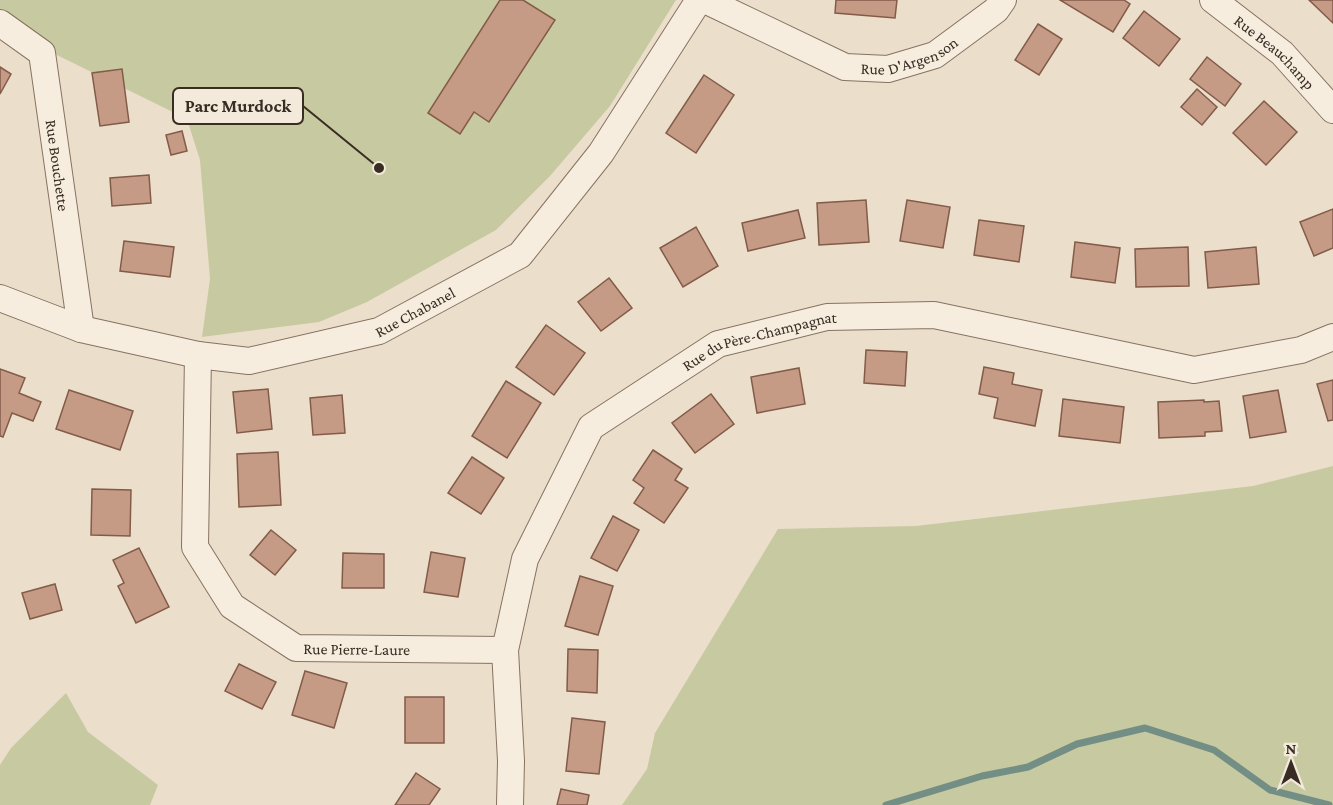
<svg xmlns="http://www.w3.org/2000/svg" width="1333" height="805" font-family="'Crimson Pro',serif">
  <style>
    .green { fill: #c7c9a0 }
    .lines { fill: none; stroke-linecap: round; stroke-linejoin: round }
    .stream { stroke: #738e85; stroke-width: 7 }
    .building { fill: #c59b86; stroke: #835b49; stroke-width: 1.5 }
    .street-casing { stroke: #877261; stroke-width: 28 }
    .street { stroke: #f6eddf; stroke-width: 26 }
    .labels { text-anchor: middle; stroke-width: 4.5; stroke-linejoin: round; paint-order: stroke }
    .street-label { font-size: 16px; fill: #392c23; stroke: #f3eadb }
    .leader { fill: none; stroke: #392c23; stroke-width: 2 }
    .callout-dot { fill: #392c23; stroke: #f3eadb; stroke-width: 2 }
    .callout { fill: #f3eadb; stroke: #392c23; stroke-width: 2 }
    .callout-label { font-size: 18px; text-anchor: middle; font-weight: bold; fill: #392c23 }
  </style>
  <rect width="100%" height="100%" fill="#ebdfcc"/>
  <!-- green -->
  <g class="green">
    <polygon points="0,0 676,0 610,106 550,176 496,230 367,302 319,322 202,337 210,279 200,160 187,119 0,27"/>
    <polygon points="1333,466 1333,805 622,805 647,769 655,733 778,529 916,526 1253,486"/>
    <polygon points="66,693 88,732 158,785 150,805 0,805 0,765 11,748"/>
  </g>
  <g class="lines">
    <!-- stream -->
    <polyline class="stream" points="886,805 982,776 1028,767 1077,744 1145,728 1214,750 1270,790 1329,805"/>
  </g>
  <!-- building -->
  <g class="building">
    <polygon points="500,0 523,0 555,20 489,122 474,112 460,134 428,113"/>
    <polygon points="836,0 897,0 895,18 835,13"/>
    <polygon points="1060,0 1124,0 1130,4 1113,32"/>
    <polygon points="1309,0 1333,0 1333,23"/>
    <polygon points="1144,11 1180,39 1159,66 1123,38"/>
    <polygon points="1038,24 1062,39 1039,75 1015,60"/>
    <polygon points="1207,57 1241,84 1225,106 1190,79"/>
    <polygon points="0,67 11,74 0,94"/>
    <polygon points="122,69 129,122 100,126 92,73"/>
    <polygon points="704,75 734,95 696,153 666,133"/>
    <polygon points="1197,89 1217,107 1202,125 1181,107"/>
    <polygon points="1264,101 1297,132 1266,165 1233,133"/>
    <polygon points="182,131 187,151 171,155 166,135"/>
    <polygon points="149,175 151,203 112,206 110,178"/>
    <polygon points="866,200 869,242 819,245 817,203"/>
    <polygon points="907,200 950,207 943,248 900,241"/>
    <polygon points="1333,209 1333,248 1314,256 1300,222"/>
    <polygon points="798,210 805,238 748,251 742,223"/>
    <polygon points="979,220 1024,226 1019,262 974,255"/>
    <polygon points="696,227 718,266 683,287 660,248"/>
    <polygon points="124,241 174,247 170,277 120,271"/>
    <polygon points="1075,242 1120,248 1115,283 1071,277"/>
    <polygon points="1188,247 1189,286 1136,287 1135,249"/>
    <polygon points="1256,247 1259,284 1208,288 1205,252"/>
    <polygon points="609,278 632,308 601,331 578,302"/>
    <polygon points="546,325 585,353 554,395 516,367"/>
    <polygon points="866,350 907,352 905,386 864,383"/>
    <polygon points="984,367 1014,373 1012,384 1042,390 1035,426 994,418 998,398 979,394"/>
    <polygon points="799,368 805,404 757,413 751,377"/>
    <polygon points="0,369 25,378 19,393 41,402 33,421 12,413 3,437 0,436"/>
    <polygon points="1333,380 1333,420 1328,421 1317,384"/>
    <polygon points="506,381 541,403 507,458 472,436"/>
    <polygon points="268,389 272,429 237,433 233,392"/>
    <polygon points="69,390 133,411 120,450 56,429"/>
    <polygon points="1278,390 1286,432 1250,438 1243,396"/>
    <polygon points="711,394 734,424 695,453 672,423"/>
    <polygon points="342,395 345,433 313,435 310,398"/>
    <polygon points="1063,399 1124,407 1120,443 1059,436"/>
    <polygon points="1204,400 1204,402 1219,401 1222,431 1205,432 1205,436 1159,438 1158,402"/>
    <polygon points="653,450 682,469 675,480 688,488 664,523 634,503 644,488 633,480"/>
    <polygon points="278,452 281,505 239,507 237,454"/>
    <polygon points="472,457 504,478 481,514 448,493"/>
    <polygon points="92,489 131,490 130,536 91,535"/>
    <polygon points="613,516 639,530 617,571 591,558"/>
    <polygon points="271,530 296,550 275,575 250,555"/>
    <polygon points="139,548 169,607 136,623 118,586 124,583 113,560"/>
    <polygon points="431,552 465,558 458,597 424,592"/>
    <polygon points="343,553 384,554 384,588 342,588"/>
    <polygon points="580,576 613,586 598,635 565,626"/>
    <polygon points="55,584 62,610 30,619 22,593"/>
    <polygon points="568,649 598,650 597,693 567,691"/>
    <polygon points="239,664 276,682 262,709 225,691"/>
    <polygon points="305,671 347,683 334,728 292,715"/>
    <rect x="405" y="697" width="39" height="46"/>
    <polygon points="572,718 605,722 599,774 566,771"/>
    <polygon points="416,773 440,789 429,805 395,805"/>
    <polygon points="561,789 589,795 587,805 557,805"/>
  </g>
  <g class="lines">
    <defs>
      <g id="street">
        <path id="s1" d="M705,0L845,67L888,69L935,55L996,10L1003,0"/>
        <path id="s2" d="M1213,0L1282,53L1333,110"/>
        <path id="s3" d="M0,23L42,53L81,329"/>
        <path id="s4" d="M0,298L81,329L198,355L249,361L379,331L520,255L601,153L699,0"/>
        <path id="s5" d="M198,355L195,547L232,606L296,648L505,650"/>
        <path id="s6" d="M510,805L511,761L505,650L525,559L591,427L718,344L827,317L934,315L1194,370L1301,350L1333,337"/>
      </g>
    </defs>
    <!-- street casing -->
    <use href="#street" class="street-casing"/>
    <!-- street -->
    <use href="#street" class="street"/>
  </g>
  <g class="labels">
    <!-- street labels -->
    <g class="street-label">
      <text dy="6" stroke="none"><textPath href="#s1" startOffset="222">Rue D'Argenson</textPath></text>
      <text dy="6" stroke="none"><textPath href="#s2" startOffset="81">Rue Beauchamp</textPath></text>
      <text dy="6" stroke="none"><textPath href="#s3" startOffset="165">Rue Bouchette</textPath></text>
      <text dy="6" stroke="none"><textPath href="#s4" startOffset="432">Rue Chabanel</textPath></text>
      <text dy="6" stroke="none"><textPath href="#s6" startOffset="588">Rue du Père-Champagnat</textPath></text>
      <text dy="6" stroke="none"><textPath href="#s5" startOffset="399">Rue Pierre-Laure</textPath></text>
    </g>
  </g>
  <!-- callouts -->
  <path class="leader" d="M379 168L303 106"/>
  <circle class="callout-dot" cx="379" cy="168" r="6"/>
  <rect class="callout" x="173" y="88" width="130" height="36" rx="6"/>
  <g class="callout-label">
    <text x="238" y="112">Parc Murdock</text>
  </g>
  <!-- north arrow -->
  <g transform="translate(1291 763)" stroke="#f3eadb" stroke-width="4.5" paint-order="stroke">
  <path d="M0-4.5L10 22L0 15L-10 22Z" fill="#392c23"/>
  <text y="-9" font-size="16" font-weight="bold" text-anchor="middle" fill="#392c23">N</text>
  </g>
</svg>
